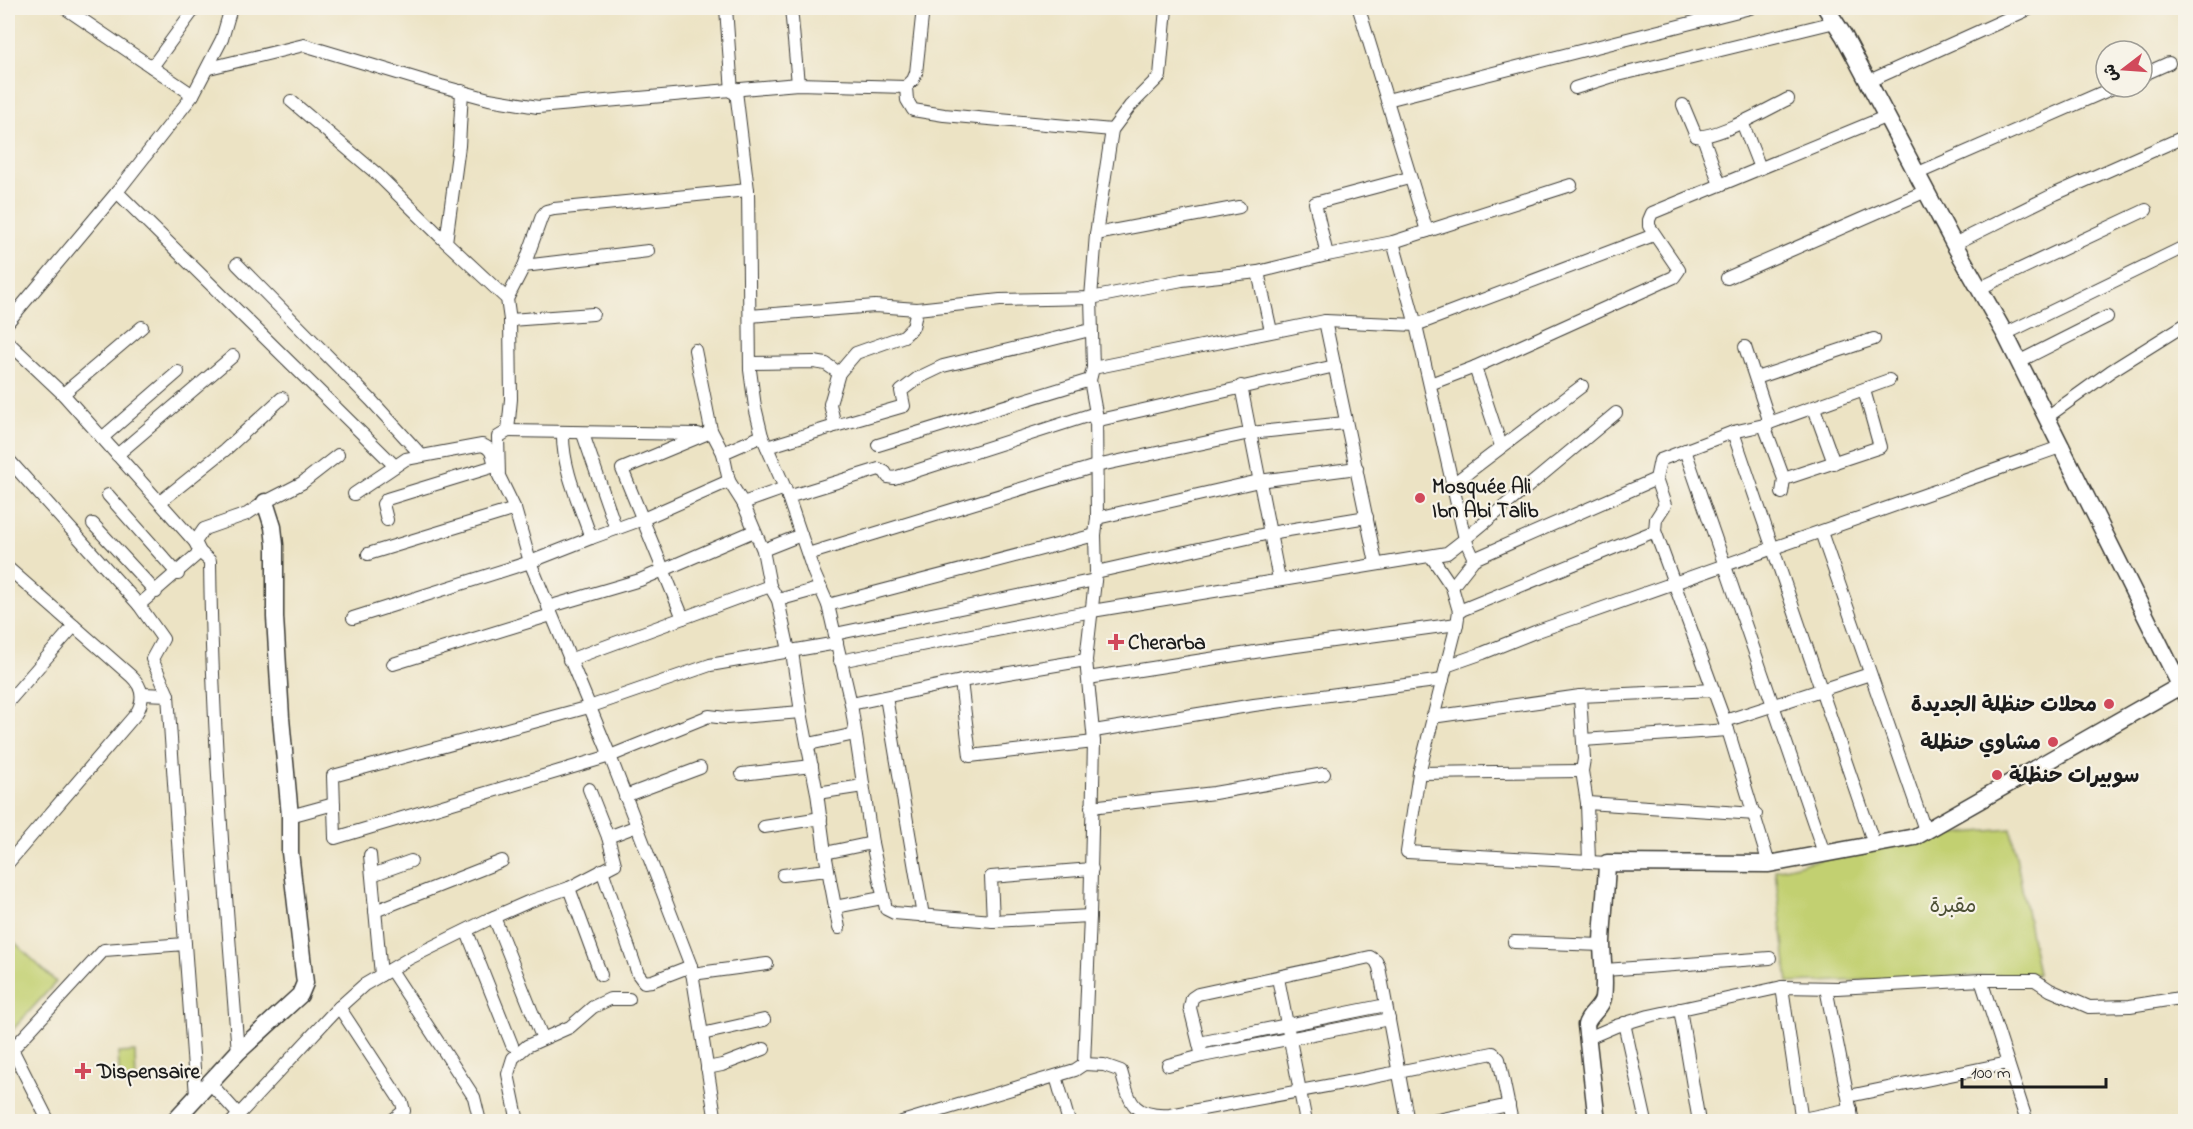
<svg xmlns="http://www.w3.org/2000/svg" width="2193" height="1129" font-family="'Indie Flower','Playpen Sans Arabic',sans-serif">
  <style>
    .green { fill: #c2d071; stroke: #6f7646; stroke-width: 1.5 }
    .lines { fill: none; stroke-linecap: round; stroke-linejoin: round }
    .street-casing { stroke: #3b3a35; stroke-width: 14 }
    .secondary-casing { stroke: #3b3a35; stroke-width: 19 }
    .street { stroke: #fff; stroke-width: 12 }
    .secondary { stroke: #fff; stroke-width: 16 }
    .poi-dot { fill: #d1495b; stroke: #f7f3e8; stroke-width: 2 }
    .labels { text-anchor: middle; stroke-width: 4.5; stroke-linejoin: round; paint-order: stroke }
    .poi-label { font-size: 21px; font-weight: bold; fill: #1c1c1c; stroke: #f7f3e8; text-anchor: start }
    .park-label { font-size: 21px; fill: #4e5236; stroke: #f7f3e8 }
  </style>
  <rect width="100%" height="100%" fill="#f7f3e8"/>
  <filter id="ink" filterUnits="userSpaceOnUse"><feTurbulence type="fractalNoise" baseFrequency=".0167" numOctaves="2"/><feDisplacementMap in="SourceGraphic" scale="12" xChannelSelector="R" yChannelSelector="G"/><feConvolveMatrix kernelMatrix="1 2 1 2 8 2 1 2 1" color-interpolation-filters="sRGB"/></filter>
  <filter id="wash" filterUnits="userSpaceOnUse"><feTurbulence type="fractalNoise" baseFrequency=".008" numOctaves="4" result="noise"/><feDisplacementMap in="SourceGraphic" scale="24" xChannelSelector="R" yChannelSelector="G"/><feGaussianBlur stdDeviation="1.35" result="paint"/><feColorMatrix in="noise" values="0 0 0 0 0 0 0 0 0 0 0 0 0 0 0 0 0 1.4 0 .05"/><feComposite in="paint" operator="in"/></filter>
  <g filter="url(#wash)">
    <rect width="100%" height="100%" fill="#ece3c4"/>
    <!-- green -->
    <g class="green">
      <polygon points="2011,829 2038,974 1788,983 1775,870 1915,837"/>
      <polygon points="8,936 56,982 8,1035"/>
      <polygon points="135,1052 136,1082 120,1083 118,1053"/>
    </g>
  </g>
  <g filter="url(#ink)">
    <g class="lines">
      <defs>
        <g id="street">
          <polyline points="65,8 193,95"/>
          <polyline points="726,8 732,92"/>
          <polyline points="791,8 798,84"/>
          <polyline points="923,8 916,73 913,80 906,87 907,100 913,110 944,115 1112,130"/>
          <polyline points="1359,9 1427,231"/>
          <polyline points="152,67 195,8"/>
          <polyline points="209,68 304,45 441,86 489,99 538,107 798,84 906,87"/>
          <polyline points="2142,75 2169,63"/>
          <polyline points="1867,82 2031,8"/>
          <polyline points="1575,88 1610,77 1835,22"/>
          <polyline points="462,91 459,146 446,242 507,299 510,320 511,399 508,431 498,437 499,476 515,509 530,562 610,756 691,966 716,1122"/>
          <polyline points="736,91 748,190 750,370 755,407 762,436 785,488 814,573 828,605 851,704 872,843 886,909 894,913 993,921 1090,916"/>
          <polyline points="1387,100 1750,8"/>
          <polyline points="291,101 377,174 446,242"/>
          <path d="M1683,105L1696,136C1716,139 1768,109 1788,99"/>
          <polyline points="1742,122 1760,168"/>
          <polyline points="1703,137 1720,185"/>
          <polyline points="1916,174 2115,87"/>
          <polyline points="1409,178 1315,203 1327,255 1393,242 1571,185"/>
          <polyline points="117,192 395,466"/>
          <polyline points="1096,234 1239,207"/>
          <polyline points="1954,244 2055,194 2186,136"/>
          <polyline points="237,264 371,400 421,455"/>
          <polyline points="524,266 542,216 546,211 554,209 748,190"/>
          <polyline points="1258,272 1271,331"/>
          <polyline points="1727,278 1926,191"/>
          <polyline points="1980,288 2146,210"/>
          <polyline points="507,299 524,266 648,251"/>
          <polyline points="750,316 875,306 917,309"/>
          <polyline points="510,320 593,314"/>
          <polyline points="1325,321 1376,563"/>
          <polyline points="8,322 117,192 193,95 222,39 231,8"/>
          <polyline points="1090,330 943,366 918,378 901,391 904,406 835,426 830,404 839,373 856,353 904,336 913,327 917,309 1000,300 1091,298 1182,280 1258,272 1327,255"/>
          <polyline points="2005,334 2186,246"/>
          <path d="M8,342L63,394L195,542L200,552L210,561C212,725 225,889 238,1052"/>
          <polyline points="1745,347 1770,423"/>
          <polyline points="695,350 711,430 723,453 729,481 743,503 763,550 770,586 778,600 788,646 792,652 801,712 817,793 825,853 839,928"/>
          <polyline points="2018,362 2107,317"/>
          <polyline points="750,363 814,362 826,364 839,373"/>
          <polyline points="1475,367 1501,446"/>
          <polyline points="1093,368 1325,321 1416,325 1654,235"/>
          <polyline points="1756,378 1874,339"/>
          <polyline points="1430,384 1475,367 1674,277 1679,270 1649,226 1649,220 1652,213 1885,117"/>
          <polyline points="1241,386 1279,579"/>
          <polyline points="63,394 142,327"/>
          <polyline points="1814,408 1834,463"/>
          <polyline points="2047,417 2111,371 2186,324"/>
          <polyline points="1095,421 1335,366"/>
          <polyline points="1764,425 1784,479 1782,493"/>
          <polyline points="711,430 706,434 622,469 683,618 770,586"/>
          <polyline points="508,431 698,434"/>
          <polyline points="1733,432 1874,844"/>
          <path d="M563,433C562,468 580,505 591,538L643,519L729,481"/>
          <polyline points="583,434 616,529"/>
          <polyline points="102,438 178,372"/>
          <polyline points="878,445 1090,380"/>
          <polyline points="767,447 832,427"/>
          <polyline points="1685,450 1824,853"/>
          <polyline points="723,453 762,436"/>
          <polyline points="117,455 233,356"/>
          <polyline points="8,459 139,605 200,552"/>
          <polyline points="1784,479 1880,447 1864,390"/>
          <polyline points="1453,484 1582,386"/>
          <path d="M354,494L406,459L482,445C491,448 492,453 494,462"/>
          <polyline points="108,495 178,574"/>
          <polyline points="788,497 879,469 885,472 888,477 894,478 1096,413"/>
          <polyline points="160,502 225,450 282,398"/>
          <polyline points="743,503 785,488"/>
          <polyline points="1097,518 1259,481 1357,468"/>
          <polyline points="387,520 383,504 387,499 498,465"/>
          <polyline points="93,524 156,592"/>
          <polyline points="1655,531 1656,519 1665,505 1656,479 1660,460 1733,432 1764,425 1889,380"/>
          <polyline points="1821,532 1925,830"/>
          <polyline points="195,542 204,529 247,514 265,502 302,483 338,455"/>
          <polyline points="763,550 801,535"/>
          <polyline points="368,554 515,509"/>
          <polyline points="808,554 1096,466 1250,433 1345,423"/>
          <polyline points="1431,556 1452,587 1459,611 1655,531 1728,730 1769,864"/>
          <polyline points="1474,559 1465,539 1616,413"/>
          <path d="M8,568L131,676C143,687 145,700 136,714L8,863"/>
          <polyline points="1096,572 1270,533 1367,517"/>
          <polyline points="1452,587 1474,559 1656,479"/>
          <polyline points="778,600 821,588"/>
          <polyline points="139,605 163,639 152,659 168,695 185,944"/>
          <polyline points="828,605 1095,535"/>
          <polyline points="548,607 640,580 754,531"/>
          <polyline points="1459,611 1457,624 1419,773 1407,852 1607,863"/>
          <polyline points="353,618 530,562 591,538"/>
          <polyline points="835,634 1095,580"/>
          <polyline points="569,660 683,618"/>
          <polyline points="840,661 1092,611 1447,553 1465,539 1416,325 1393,242"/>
          <polyline points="393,664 551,615"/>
          <polyline points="1446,666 1483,653 1535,632 2063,446"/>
          <polyline points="1088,678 1274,649 1457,624"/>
          <polyline points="961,681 970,756 1094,742"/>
          <polyline points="142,694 168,695"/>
          <polyline points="1580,696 1584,759 1582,771 1587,803 1589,862"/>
          <polyline points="886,697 923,916"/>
          <polyline points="8,702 74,626"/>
          <polyline points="851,704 961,681 1086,660"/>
          <polyline points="801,712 726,718 709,716 610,756 335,838 333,776 589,707 710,665 837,643"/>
          <polyline points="1432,717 1580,696 1714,690"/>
          <polyline points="1725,721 1870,674"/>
          <polyline points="1094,731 1254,705 1443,680"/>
          <polyline points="1583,740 1728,730"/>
          <polyline points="809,744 855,734"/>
          <polyline points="1419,773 1582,771"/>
          <polyline points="742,774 812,766"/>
          <polyline points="817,793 863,786"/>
          <polyline points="625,796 700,768"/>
          <polyline points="1587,803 1756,814"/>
          <polyline points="1091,807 1214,793 1324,774"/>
          <polyline points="290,816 334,804"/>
          <polyline points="764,827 821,818"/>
          <polyline points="608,837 637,826"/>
          <polyline points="825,853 872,843"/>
          <polyline points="370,855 381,975"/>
          <polyline points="602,870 638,974 644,982 652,981 691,966"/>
          <polyline points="372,875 411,861"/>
          <polyline points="783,875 828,870"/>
          <polyline points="569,888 601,975"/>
          <polyline points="835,907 882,898"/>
          <polyline points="375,911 502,861"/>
          <polyline points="494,917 540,1032"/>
          <polyline points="993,921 991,877 1092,869"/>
          <polyline points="467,932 512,1045"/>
          <polyline points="1514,942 1602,945"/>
          <polyline points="391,970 474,1097 480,1122"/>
          <polyline points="1605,970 1770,958"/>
          <polyline points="692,974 767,964"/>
          <polyline points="1278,978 1306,1122"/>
          <polyline points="1981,980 2035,980 2050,990 2089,1007 2130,1006 2186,997"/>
          <polyline points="1782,987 1802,1122"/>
          <polyline points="1826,988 1853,1122"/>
          <polyline points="339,1007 402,1103 404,1111 390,1122"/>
          <polyline points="1680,1009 1699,1122"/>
          <polyline points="1624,1023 1646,1122"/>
          <polyline points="702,1034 764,1020"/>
          <polyline points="1588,1038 1616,1026 1649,1016 1782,987 1837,988 1981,980 2027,1122"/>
          <polyline points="1199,1043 1386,1005"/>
          <polyline points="12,1049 49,1122"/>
          <polyline points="8,1054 104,950 185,944 196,1096"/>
          <polyline points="1202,1056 1190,1008 1192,998 1198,994 1370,957 1376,961 1379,967 1408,1122"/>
          <path d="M1084,1064L1104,1065L1121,1071C1130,1103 1132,1117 1170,1115L1348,1082L1493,1053L1499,1059L1512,1122"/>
          <polyline points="1168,1065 1202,1056 1389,1019"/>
          <polyline points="707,1068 722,1065 764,1049"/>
          <polyline points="1056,1076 1069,1122"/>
          <polyline points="210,1083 239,1115"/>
          <polyline points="1849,1096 2008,1063"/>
          <polyline points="232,1122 334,1012 364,985 410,958 487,920 528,902 569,888 615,864 608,837 589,789"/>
          <polyline points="518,1122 508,1074 513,1058 527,1046 570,1027 593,1007 610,999 629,999"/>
          <polyline points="902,1122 1075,1070 1084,1064 1090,916 1094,742 1086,660 1096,572 1095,535 1097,518 1096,413 1090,380 1093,368 1091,298 1096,234 1112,130 1130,106 1160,76 1166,8"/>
          <polyline points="1428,1122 1509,1105"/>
          <polyline points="1788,1122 1851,1109"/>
        </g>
        <g id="secondary">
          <polyline points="1826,8 1844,36 1954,244 2005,334 2185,695"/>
          <polyline points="173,1122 238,1052 300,995 305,983 290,852 290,816 281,718 275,617 275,545 273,527 265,502"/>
          <path d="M1597,1122L1586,1025C1589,1014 1601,1009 1603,998C1606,979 1602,961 1602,942C1603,916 1606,890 1607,863L1769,864L1915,837L2180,686"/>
        </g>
      </defs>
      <!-- street casing -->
      <use href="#street" class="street-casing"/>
      <!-- secondary casing -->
      <use href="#secondary" class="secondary-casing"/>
      <!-- street -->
      <use href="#street" class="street"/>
      <!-- secondary -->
      <use href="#secondary" class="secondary"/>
    </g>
  </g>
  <!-- markers -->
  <g class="poi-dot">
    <circle cx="1420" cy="498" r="6"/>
    <path d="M1113 633h6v6h6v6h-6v6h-6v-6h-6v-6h6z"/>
    <circle cx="2109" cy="704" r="6"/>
    <circle cx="2053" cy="742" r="6"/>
    <circle cx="1997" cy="775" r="6"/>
    <path d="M80 1062h6v6h6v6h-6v6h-6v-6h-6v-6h6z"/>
  </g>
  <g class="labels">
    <!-- poi labels -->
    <g class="poi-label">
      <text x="1432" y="493">Mosquée Ali<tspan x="1432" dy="24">Ibn Abi Talib</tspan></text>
      <text x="1128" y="649">Cherarba</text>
      <text x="2097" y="711" text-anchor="end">محلات حنظلة الجديدة</text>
      <text x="2041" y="749" text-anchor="end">مشاوي حنظلة</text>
      <text x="2009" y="782">سوبيرات حنظلة</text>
      <text x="97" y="1078">Dispensaire</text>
    </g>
    <!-- park labels -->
    <g class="park-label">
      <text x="1953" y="912">مقبرة</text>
    </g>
  </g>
  <!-- margin -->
  <rect width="2193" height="1129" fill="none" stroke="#f7f3e8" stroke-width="30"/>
  <!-- north arrow -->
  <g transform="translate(2124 69) rotate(253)"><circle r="28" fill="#f7f3e8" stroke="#9f9d96" stroke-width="1.5"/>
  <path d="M0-4.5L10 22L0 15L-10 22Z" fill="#d1495b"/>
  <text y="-9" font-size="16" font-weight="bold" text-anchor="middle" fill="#1c1c1c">ش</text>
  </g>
  <!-- scale -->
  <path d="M1962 1078v9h144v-9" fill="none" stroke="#1c1c1c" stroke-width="3"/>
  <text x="1971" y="1078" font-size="18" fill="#1c1c1c" stroke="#f7f3e8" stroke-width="4.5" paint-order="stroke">100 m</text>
</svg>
